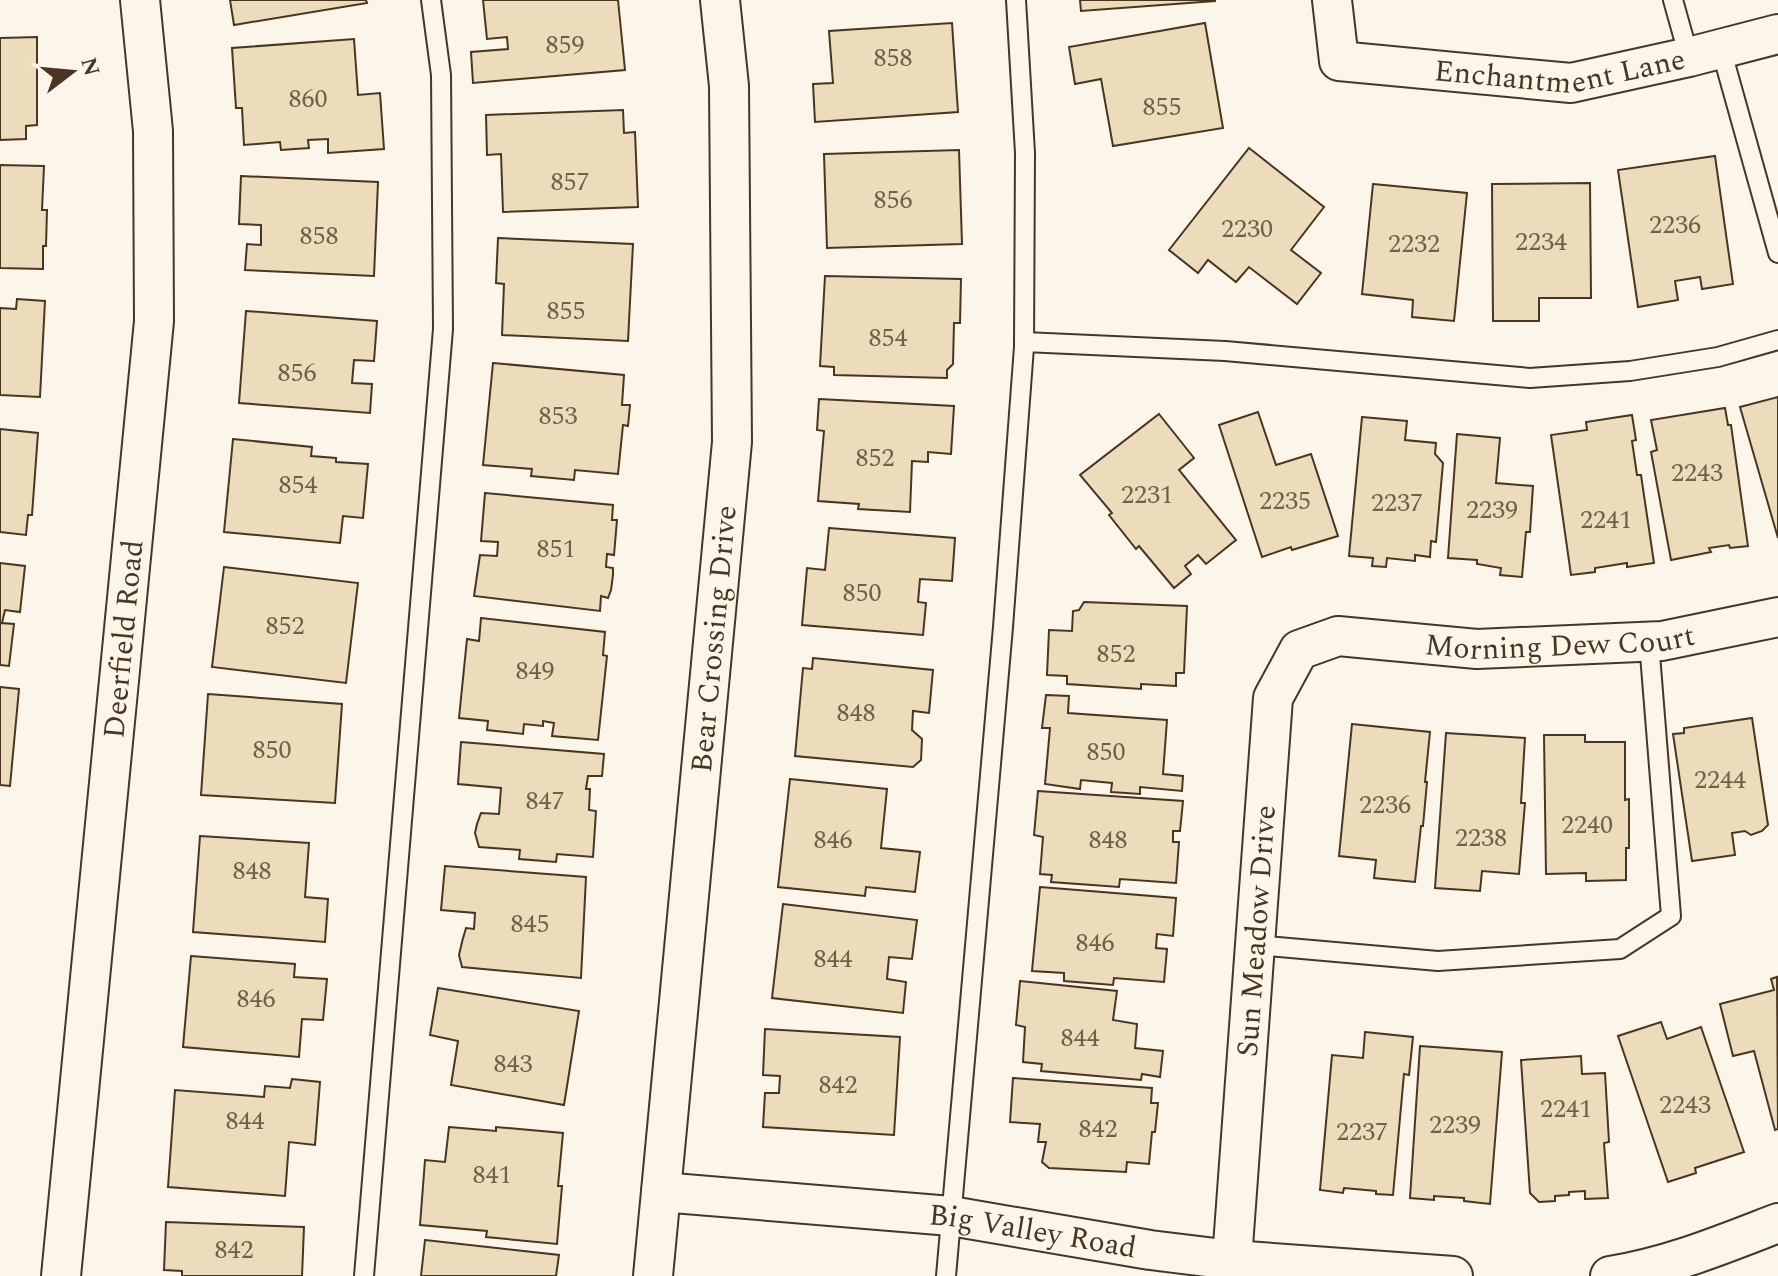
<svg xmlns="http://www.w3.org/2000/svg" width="1778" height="1276" font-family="Spectral,serif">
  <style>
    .building { fill: #ecdcbc; stroke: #4a3520; stroke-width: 2 }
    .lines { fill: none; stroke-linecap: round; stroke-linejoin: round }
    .lane-casing { stroke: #4a3520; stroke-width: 22 }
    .street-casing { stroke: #4a3520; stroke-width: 42 }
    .lane { stroke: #fbf6e9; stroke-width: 18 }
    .street { stroke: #fbf6e9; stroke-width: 38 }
    .labels { text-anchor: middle; stroke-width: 6; stroke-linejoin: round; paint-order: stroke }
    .number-label { font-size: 26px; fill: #725f47 }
    .street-label { font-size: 30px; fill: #4a3520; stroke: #fbf6e9 }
  </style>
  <rect width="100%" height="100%" fill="#fbf6e9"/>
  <!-- building -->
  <g class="building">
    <polygon points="230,0 366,0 367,3 234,25"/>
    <polygon points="483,0 618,0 625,70 473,83 471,52 508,49 507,37 487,39"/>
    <polygon points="1080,0 1215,0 1215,1 1081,11"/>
    <polygon points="952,23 958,112 815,122 813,84 833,83 829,31"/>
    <polygon points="1205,23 1223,128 1113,146 1101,79 1075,84 1069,47"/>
    <polygon points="37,37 37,125 26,126 26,139 0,140 0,38"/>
    <polygon points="354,39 358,95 380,93 384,149 328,153 328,139 308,140 309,148 281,150 280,142 244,145 242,108 236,108 232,48"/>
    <polygon points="623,110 624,133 635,132 638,207 503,212 501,154 487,155 486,115"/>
    <polygon points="1249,148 1324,207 1291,250 1321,273 1297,304 1249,267 1236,282 1208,260 1198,273 1169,250"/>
    <polygon points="959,150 962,244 827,248 824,154"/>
    <polygon points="1715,156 1733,284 1702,289 1700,277 1675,281 1678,300 1638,307 1618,170"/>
    <polygon points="0,165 44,166 42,210 47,210 46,246 43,246 43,269 0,268"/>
    <polygon points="241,176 378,182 374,276 245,270 247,244 261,245 261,225 239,224"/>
    <polygon points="1590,183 1591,298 1539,298 1539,321 1493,321 1492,184"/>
    <polygon points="1373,184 1467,193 1454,321 1412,317 1413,300 1362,294"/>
    <polygon points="498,238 633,244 628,341 502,335 504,284 496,283"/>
    <polygon points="825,276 961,279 960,323 954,323 953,364 947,370 947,378 834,375 834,367 820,366"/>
    <polygon points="17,299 45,301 40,397 0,395 0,308 16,309"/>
    <polygon points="246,311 377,321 374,361 354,360 352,383 372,384 370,413 239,403"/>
    <polygon points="493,363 624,375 622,405 630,405 628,426 623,425 618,474 575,470 574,480 531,476 532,469 483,465"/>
    <polygon points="1778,397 1778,538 1740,407"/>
    <polygon points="819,399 954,406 951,454 928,452 928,462 912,461 910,512 858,509 859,504 818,501 824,431 817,430"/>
    <polygon points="1725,408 1728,425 1731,425 1748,546 1730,548 1729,545 1709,548 1711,552 1671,560 1651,452 1657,450 1651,420"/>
    <polygon points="1258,412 1276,465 1311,454 1338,536 1292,550 1291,547 1262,557 1219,425"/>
    <polygon points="1159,414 1194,458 1179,470 1236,540 1206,564 1198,555 1185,566 1191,574 1174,588 1139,546 1136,549 1109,515 1112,513 1080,475"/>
    <polygon points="1632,415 1636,440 1632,441 1637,475 1641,475 1654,563 1627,567 1627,563 1595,568 1595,572 1571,575 1551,435 1587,430 1586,422"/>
    <polygon points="1362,417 1407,421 1405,440 1436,443 1435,454 1443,463 1436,542 1431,541 1430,557 1415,555 1415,561 1387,558 1386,567 1372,566 1373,558 1349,556"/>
    <polygon points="0,429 38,433 32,515 28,515 26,535 0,532"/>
    <polygon points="1457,434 1500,438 1496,483 1533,486 1530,532 1526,532 1522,577 1500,575 1501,568 1477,564 1477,560 1448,558"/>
    <polygon points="233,439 312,447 311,456 336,458 336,462 368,464 363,518 343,516 340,543 224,532"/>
    <polygon points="485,493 613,505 612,520 617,520 614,555 607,554 606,567 613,568 613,575 611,590 608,598 601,596 600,611 474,596 480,555 497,556 498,542 481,541"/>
    <polygon points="829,528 955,538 952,581 920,579 918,602 926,603 923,635 802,625 807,568 825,570"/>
    <polygon points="0,563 25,566 20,612 5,610 2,623 14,624 9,666 0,665"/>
    <polygon points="224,567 358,583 346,683 212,667"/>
    <polygon points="1084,602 1187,606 1184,673 1176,673 1176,686 1141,684 1141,689 1067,684 1067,676 1047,675 1049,630 1072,631 1073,611 1079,610"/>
    <polygon points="481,618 605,632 603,655 607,656 598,740 552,736 554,723 543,721 543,726 524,724 523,734 487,730 488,721 459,718 467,639 479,641"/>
    <polygon points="813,658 933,670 929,713 913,711 912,730 922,739 921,760 913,767 795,756 803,668 812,669"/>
    <polygon points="0,687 19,689 10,786 0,785"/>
    <polygon points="208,694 342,704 335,803 201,795"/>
    <polygon points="1046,695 1069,696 1068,713 1167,720 1163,774 1183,776 1182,791 1140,787 1140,794 1111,792 1112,783 1081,780 1080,789 1045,784 1050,728 1042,728"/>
    <polygon points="1752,718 1768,825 1762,831 1751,835 1745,831 1732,833 1735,855 1692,861 1673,734 1684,733 1684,728"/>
    <polygon points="1352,724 1430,732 1425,782 1427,782 1423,826 1421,826 1415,882 1374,878 1376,860 1339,856"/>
    <polygon points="1446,733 1525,738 1521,803 1525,803 1519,874 1482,871 1480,891 1435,888"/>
    <polygon points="1544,735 1585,735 1585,742 1625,742 1625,800 1629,799 1629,848 1626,848 1626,880 1587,881 1586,881 1586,873 1546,874"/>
    <polygon points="461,742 604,754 602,776 588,776 586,789 590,789 589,810 596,811 593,857 557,854 556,862 519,859 520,850 479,847 475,833 477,824 481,813 499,814 501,788 458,784"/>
    <polygon points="790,779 887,789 881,848 920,852 915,892 866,887 865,896 778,887"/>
    <polygon points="1038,791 1183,801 1180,831 1173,831 1173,842 1179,842 1176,883 1120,879 1119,887 1051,882 1052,875 1040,874 1043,837 1034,835"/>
    <polygon points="200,836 309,843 305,897 328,899 325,942 193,932"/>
    <polygon points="445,866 586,877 581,978 462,967 459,955 462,942 466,928 474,929 475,913 441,910"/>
    <polygon points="1040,887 1176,898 1173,936 1157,934 1156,948 1167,949 1164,982 1114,978 1113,985 1064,981 1064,973 1032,971"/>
    <polygon points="783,904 917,920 912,959 889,957 887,979 906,982 903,1013 772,998"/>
    <polygon points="191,956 295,964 294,977 327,979 323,1020 302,1019 299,1057 183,1047"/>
    <polygon points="1777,977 1778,1129 1775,1130 1754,1051 1733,1056 1720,1004 1774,990 1771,979"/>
    <polygon points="1020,981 1117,991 1113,1020 1137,1024 1135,1048 1163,1051 1160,1077 1142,1074 1141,1080 1041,1071 1042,1064 1023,1062 1025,1027 1016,1025"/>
    <polygon points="438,988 579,1011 564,1105 451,1085 458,1041 430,1035"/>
    <polygon points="1661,1022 1667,1039 1701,1027 1744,1152 1695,1168 1696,1173 1668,1182 1618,1036"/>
    <polygon points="765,1029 900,1037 894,1135 763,1127 765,1093 779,1093 780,1076 763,1075"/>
    <polygon points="1365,1032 1413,1037 1409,1075 1404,1074 1393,1195 1376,1194 1376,1191 1344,1188 1343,1193 1320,1190 1332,1055 1363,1058"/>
    <polygon points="1420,1046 1502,1052 1490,1204 1464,1201 1464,1198 1434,1196 1434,1200 1410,1198"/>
    <polygon points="1581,1056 1582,1074 1605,1073 1609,1142 1604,1143 1608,1198 1585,1199 1585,1191 1569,1192 1569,1195 1555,1196 1555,1201 1539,1202 1530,1193 1521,1060"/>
    <polygon points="1013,1078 1152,1088 1151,1103 1158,1103 1155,1132 1152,1132 1149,1164 1127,1162 1126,1172 1049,1168 1042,1162 1046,1142 1038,1142 1040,1124 1010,1122"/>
    <polygon points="292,1079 320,1082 315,1145 289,1142 285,1196 168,1187 175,1090 264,1097 265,1086 290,1088"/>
    <polygon points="449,1127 496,1131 496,1127 563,1133 558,1186 562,1186 557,1244 486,1237 487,1231 420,1225 425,1160 445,1162"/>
    <polygon points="166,1222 304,1227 302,1276 182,1276 182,1271 164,1270"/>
    <polygon points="425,1240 559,1255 556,1276 421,1276"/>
  </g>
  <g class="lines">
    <defs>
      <g id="lane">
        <polyline points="1673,0 1689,57"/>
        <polyline points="1721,49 1778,253"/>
        <polyline points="1024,342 1225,351 1530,378 1630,371 1718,357 1778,340"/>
        <polyline points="1255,945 1438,961 1620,949 1671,916 1649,642"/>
        <polyline points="364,1276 443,329 441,75 431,0"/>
        <polyline points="946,1276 1003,627 1024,347 1025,153 1016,0"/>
      </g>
      <g id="street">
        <path id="s1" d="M1332,0L1339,61L1571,83L1689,57L1778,34"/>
        <path id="s2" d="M661,1192L951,1216L1150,1250L1232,1260L1453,1276"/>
        <path id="s3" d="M1232,1260L1273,698L1299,650L1338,636L1477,649L1662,641L1778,617"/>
        <path id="s4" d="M61,1276L154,321L153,131L140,0"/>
        <path id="s5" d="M653,1276L732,442L729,86L720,0"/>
        <path d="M1610,1276C1671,1266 1721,1245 1778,1223"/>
      </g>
    </defs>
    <!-- lane casing -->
    <use href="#lane" class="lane-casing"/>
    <!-- street casing -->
    <use href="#street" class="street-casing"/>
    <!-- lane -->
    <use href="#lane" class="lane"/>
    <!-- street -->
    <use href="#street" class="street"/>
  </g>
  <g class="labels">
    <!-- number labels -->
    <g class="number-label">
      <text x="565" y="53">859</text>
      <text x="893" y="66">858</text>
      <text x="308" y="107">860</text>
      <text x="1162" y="115">855</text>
      <text x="570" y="190">857</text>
      <text x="893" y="208">856</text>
      <text x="1675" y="233">2236</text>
      <text x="1247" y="237">2230</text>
      <text x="319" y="244">858</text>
      <text x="1541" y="250">2234</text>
      <text x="1414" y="252">2232</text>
      <text x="566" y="319">855</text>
      <text x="888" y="346">854</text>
      <text x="297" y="381">856</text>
      <text x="558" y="424">853</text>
      <text x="875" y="466">852</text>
      <text x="1697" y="481">2243</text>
      <text x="298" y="493">854</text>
      <text x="1147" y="503">2231</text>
      <text x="1285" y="509">2235</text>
      <text x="1397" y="511">2237</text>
      <text x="1492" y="518">2239</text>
      <text x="1606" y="528">2241</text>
      <text x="556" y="557">851</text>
      <text x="862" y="601">850</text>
      <text x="285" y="634">852</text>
      <text x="1116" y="662">852</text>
      <text x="535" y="679">849</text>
      <text x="856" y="721">848</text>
      <text x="272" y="758">850</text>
      <text x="1106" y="760">850</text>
      <text x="1720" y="788">2244</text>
      <text x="545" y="809">847</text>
      <text x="1385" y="813">2236</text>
      <text x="1587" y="833">2240</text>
      <text x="1481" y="846">2238</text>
      <text x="833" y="848">846</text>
      <text x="1108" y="848">848</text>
      <text x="252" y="879">848</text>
      <text x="530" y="932">845</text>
      <text x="1095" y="951">846</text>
      <text x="833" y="967">844</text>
      <text x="256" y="1007">846</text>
      <text x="1080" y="1046">844</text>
      <text x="513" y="1072">843</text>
      <text x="838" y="1093">842</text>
      <text x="1685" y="1113">2243</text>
      <text x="1566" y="1117">2241</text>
      <text x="245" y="1129">844</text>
      <text x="1455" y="1133">2239</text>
      <text x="1098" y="1137">842</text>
      <text x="1362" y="1140">2237</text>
      <text x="492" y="1183">841</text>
      <text x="234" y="1258">842</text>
    </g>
    <!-- street labels -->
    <g class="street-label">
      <text dy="10" stroke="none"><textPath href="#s1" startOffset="284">Enchantment Lane</textPath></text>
      <text dy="10" stroke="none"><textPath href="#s3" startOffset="882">Morning Dew Court</textPath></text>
      <text dy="10" stroke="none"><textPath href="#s4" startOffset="640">Deerfield Road</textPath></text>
      <text dy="10" stroke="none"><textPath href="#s5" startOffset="640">Bear Crossing Drive</textPath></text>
      <text dy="10" stroke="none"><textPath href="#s3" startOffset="330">Sun Meadow Drive</textPath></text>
      <text dy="10" stroke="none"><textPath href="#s2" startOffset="374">Big Valley Road</textPath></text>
    </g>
  </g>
  <!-- north arrow -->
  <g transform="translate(72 72) rotate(74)" stroke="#fbf6e9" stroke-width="6" paint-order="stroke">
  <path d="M0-6L14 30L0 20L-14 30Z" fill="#4a3520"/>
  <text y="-12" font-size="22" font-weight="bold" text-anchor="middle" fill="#4a3520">N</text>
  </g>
</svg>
